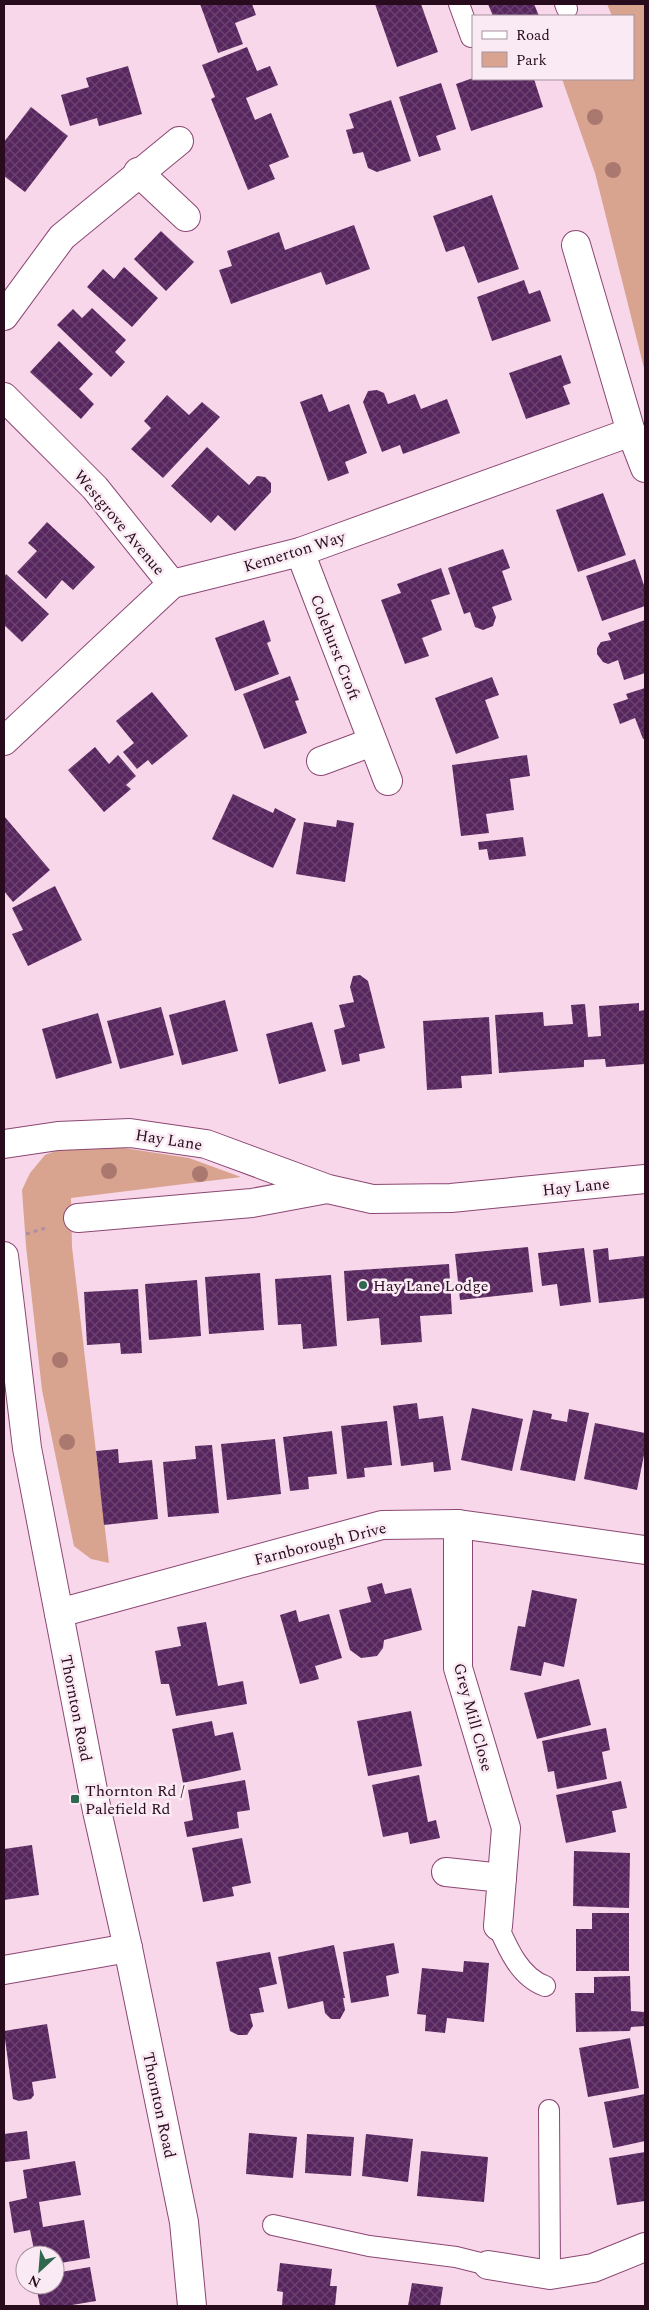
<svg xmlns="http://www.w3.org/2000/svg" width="649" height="2310" font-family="Spectral,serif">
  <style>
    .green { fill: #d9a48f }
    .building { fill: url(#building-cross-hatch) }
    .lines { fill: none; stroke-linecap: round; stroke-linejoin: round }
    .service-casing { stroke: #8b4773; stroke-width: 22 }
    .minor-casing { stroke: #8b4773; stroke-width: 30 }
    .tertiary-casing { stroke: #8b4773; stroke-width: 30 }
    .path { stroke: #ae8fa2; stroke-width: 3; stroke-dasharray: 4 4; stroke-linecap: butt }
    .service { stroke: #fff; stroke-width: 20 }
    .minor { stroke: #fff; stroke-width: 28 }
    .tertiary { stroke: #fff; stroke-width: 28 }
    .tree { fill: #ab7870 }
    .poi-dot { fill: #30674f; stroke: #faeaf3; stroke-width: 2 }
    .labels { text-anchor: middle; stroke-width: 5; stroke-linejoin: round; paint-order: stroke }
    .street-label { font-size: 16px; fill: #280c1e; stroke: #faeaf3 }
    .poi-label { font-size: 16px; fill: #280c1e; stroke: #faeaf3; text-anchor: start }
  </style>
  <defs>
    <pattern id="building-cross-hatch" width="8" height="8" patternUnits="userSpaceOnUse" patternTransform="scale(1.25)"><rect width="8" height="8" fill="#57265e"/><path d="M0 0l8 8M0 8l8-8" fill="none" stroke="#6c4371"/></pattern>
  </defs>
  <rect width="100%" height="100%" fill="#f8d7ea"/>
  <!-- green -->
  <g class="green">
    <polygon points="607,4 645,4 645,372 595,173 562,79 633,79 633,16 612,16"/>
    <polygon points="111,1146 189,1158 241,1177 71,1198 72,1247 109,1563 91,1559 74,1546 42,1390 26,1246 22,1190 30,1173 45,1155 61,1149"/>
  </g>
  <!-- building -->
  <g class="building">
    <polygon points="200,4 252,4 256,15 235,23 243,44 218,53"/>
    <polygon points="375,4 421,4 438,52 397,67"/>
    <polygon points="488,4 534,4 539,16 493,16"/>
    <polygon points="247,47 257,71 270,66 278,85 246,98 255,120 271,113 289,157 269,165 275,179 248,190 211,99 215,97 202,65"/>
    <polygon points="128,66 142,114 99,126 97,118 70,126 61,95 89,87 86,78"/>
    <polygon points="473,78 534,79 543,107 471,131 456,84"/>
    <polygon points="441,83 456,129 436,136 441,150 419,157 399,97"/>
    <polygon points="391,100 411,161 377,172 368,168 363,152 353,154 346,130 354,128 349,114"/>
    <polygon points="31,107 68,136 25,192 4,176 4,142"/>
    <polygon points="492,195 519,269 478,283 464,246 446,252 433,216"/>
    <polygon points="354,225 370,269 326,285 321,272 231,304 219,270 232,266 227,251 279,232 285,250"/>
    <polygon points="161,231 194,262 166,291 134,259"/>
    <polygon points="124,267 158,298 132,327 87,287 103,269 114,279"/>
    <polygon points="524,280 529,294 540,290 551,321 492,341 477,297"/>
    <polygon points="92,308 126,340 115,352 125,362 111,377 57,325 73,309 82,318"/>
    <polygon points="59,341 93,374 79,389 94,404 81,419 30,372"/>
    <polygon points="561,355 571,383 563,386 570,404 526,419 509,373"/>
    <polygon points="377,390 384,393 388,404 415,394 421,409 447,399 460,433 403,454 400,445 382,452 363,402 368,391"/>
    <polygon points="322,394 329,412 349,404 367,453 345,462 349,473 328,481 300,402"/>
    <polygon points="167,395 189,415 202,402 220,417 163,478 131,449 151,428 144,421"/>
    <polygon points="207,447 249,485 257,476 265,477 271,483 271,492 235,531 218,515 211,523 171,486"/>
    <polygon points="603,493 626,555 578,572 556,510"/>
    <polygon points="47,522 95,567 73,590 62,580 46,599 17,572 37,551 28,543"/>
    <polygon points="503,549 510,568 502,571 512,600 492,607 496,617 493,626 483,630 475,627 470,612 464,614 448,568"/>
    <polygon points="635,559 645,588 645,606 602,621 586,576"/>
    <polygon points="441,568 450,594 431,600 442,630 422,638 429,656 405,664 381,600 401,593 397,584"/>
    <polygon points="6,574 49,614 22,642 4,625 4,577"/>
    <polygon points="264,620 271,641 267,643 279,674 235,691 215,638"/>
    <polygon points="645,620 645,673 624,680 618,660 608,664 603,662 597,654 597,648 601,642 611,640 608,633"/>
    <polygon points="290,676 299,700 295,701 307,733 264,749 243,694"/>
    <polygon points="492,677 499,695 485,700 499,738 456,754 435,698"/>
    <polygon points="645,688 645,738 643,739 635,718 620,724 613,704 628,699 626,694"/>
    <polygon points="152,692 188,736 152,765 148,760 137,769 123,752 134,743 116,721"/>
    <polygon points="95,747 109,764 118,755 136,776 126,785 131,789 104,812 68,770"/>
    <polygon points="527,755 530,776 510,779 514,810 486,814 489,833 461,836 452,765"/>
    <polygon points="233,794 273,813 275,808 296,819 273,868 212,839"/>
    <polygon points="4,816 50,870 13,902 4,891"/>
    <polygon points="337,820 354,823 345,882 296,874 304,822 336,827"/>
    <polygon points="523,837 526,856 489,860 487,849 479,850 478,842"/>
    <polygon points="55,886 82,940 28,966 12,934 23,930 12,908"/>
    <polygon points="360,975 368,981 385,1048 359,1054 360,1061 342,1065 334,1030 345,1027 339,1005 354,1002 350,987 353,976"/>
    <polygon points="225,1000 238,1051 182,1065 169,1015"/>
    <polygon points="639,1003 639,1011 645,1010 645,1064 606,1067 605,1059 584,1060 584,1067 499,1073 495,1015 543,1012 544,1026 573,1024 571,1005 585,1004 588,1037 601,1036 599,1006"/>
    <polygon points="161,1007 174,1055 120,1069 107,1021"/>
    <polygon points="98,1013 112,1063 56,1079 42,1029"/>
    <polygon points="489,1017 492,1074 461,1076 462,1088 427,1090 423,1021"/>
    <polygon points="312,1022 326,1071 279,1084 266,1034"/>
    <polygon points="528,1247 533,1292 460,1300 455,1254"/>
    <polygon points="584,1248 591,1302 560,1306 557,1284 542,1286 538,1253"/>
    <polygon points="608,1248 609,1260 644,1256 645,1298 599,1303 593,1250"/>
    <polygon points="449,1264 452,1314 420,1316 422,1342 381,1345 379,1318 347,1321 344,1271"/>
    <polygon points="260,1273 264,1330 209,1334 205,1277"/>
    <polygon points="331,1275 337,1346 303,1349 301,1324 278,1325 275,1279"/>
    <polygon points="197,1280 201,1336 149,1340 145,1284"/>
    <polygon points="138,1289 142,1353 121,1354 120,1343 87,1345 84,1292"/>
    <polygon points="417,1403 419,1419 443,1416 451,1470 434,1472 433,1462 401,1466 393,1406"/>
    <polygon points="472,1408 523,1419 512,1471 461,1460"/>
    <polygon points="569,1409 589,1413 575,1481 520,1470 533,1410 552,1414 551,1419 567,1422"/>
    <polygon points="387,1421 392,1465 364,1468 365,1477 347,1479 341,1426"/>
    <polygon points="595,1423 645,1433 645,1450 637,1490 584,1479"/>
    <polygon points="332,1431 337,1474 308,1477 309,1489 290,1491 283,1437"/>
    <polygon points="275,1439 281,1494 227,1500 221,1444"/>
    <polygon points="212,1445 219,1513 168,1517 163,1462 196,1459 195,1446"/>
    <polygon points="118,1449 119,1463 152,1460 158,1519 104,1525 96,1451"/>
    <polygon points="382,1583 385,1594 411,1588 422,1630 384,1640 383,1648 377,1656 361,1658 350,1650 339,1610 371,1602 367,1587"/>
    <polygon points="532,1590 577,1599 564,1667 544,1662 541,1676 510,1670 518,1626 525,1627"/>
    <polygon points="296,1610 299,1622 329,1614 342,1658 315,1666 319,1679 300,1684 280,1615"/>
    <polygon points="206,1622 218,1686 243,1681 247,1704 176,1716 169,1684 161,1684 155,1651 181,1646 177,1627"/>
    <polygon points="579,1679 591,1725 537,1739 524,1693"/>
    <polygon points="411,1711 422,1766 368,1776 357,1721"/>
    <polygon points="212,1721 215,1736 233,1732 241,1770 183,1783 172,1729"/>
    <polygon points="606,1728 610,1750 602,1752 607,1779 557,1789 554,1771 548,1772 542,1741"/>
    <polygon points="419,1775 428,1822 436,1820 440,1838 410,1844 408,1832 383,1837 372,1785"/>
    <polygon points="245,1780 250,1810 237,1812 239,1828 187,1837 184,1822 193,1820 188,1790"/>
    <polygon points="621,1781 627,1808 612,1811 616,1832 566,1843 556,1795"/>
    <polygon points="242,1838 251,1883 232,1887 234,1896 203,1902 192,1848"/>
    <polygon points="32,1845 39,1895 4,1900 4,1849"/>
    <polygon points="574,1851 630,1853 629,1908 573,1906"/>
    <polygon points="592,1913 629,1913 629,1971 576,1971 576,1929 592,1929"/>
    <polygon points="394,1943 399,1973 386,1976 389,1996 351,2003 343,1952"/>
    <polygon points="334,1945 345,1998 343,1998 345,2010 340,2019 331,2019 325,2013 323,2001 288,2009 278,1957"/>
    <polygon points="270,1952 277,1984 259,1988 264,2012 250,2014 253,2026 247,2035 238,2035 230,2031 216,1962"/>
    <polygon points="464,1961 489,1963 484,2022 447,2018 445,2033 425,2031 426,2015 417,2014 422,1968 463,1972"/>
    <polygon points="630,1976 631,2011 645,2012 645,2026 631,2027 630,2031 576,2032 575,1993 594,1993 594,1977"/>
    <polygon points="47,2024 56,2078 32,2082 34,2095 31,2099 19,2101 13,2099 4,2031"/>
    <polygon points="630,2038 639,2088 588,2097 579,2048"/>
    <polygon points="645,2094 645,2141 613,2148 604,2102"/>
    <polygon points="27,2131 30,2159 5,2162 4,2134"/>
    <polygon points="249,2133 297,2137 293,2178 246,2174"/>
    <polygon points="307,2134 354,2137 351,2176 305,2173"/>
    <polygon points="366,2134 413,2139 408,2182 362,2176"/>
    <polygon points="421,2151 488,2157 484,2202 417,2196"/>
    <polygon points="645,2152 645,2201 617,2205 609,2158"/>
    <polygon points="75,2161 81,2195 39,2202 43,2227 84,2220 90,2258 55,2264 55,2255 35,2255 30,2230 14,2233 9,2202 27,2198 23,2170"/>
    <polygon points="280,2263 332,2269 330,2286 337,2286 335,2306 282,2306 283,2292 277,2291"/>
    <polygon points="90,2267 96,2301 66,2306 40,2306 36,2285 55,2285 55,2273"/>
    <polygon points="412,2283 443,2287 440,2306 408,2306"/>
  </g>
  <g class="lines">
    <defs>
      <g id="service">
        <polyline points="459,4 471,37"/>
        <polyline points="565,4 567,9"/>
        <path d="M498,1926C508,1949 520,1977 545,1986"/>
        <polyline points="549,2110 550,2275"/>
        <polyline points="273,2225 369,2246 456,2257 488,2265"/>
      </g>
      <g id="minor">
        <polyline points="138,172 186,217"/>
        <polyline points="576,245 631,432"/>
        <polyline points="4,316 62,237 179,141"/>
        <polyline points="4,397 95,488 172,584"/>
        <polyline points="300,552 388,781"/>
        <polyline points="4,741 172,584 300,552 631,432 645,468"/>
        <polyline points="321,761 372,742"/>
        <polyline points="4,1144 58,1136 130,1133 206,1144 328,1189 372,1199 451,1198 645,1179"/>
        <polyline points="78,1218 252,1203 327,1189"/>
        <polyline points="458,1524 458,1668 506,1828 498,1926"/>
        <polyline points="59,1613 382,1525 458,1524 645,1550"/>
        <polyline points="446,1872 502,1878"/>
        <polyline points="4,1970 128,1948"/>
        <polyline points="488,2265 550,2275 593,2268 645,2247"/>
      </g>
      <polyline id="tertiary" points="4,1256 27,1448 97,1811 128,1948 184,2222 192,2306"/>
    </defs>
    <!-- service casing -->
    <use href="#service" class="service-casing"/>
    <!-- minor casing -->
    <use href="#minor" class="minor-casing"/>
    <!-- tertiary casing -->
    <use href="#tertiary" class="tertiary-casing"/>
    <!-- path -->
    <polyline class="path" points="26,1234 49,1227"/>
    <!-- service -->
    <use href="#service" class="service"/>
    <!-- minor -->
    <use href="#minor" class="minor"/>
    <!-- tertiary -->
    <use href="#tertiary" class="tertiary"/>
  </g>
  <!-- trees -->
  <g class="tree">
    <circle cx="595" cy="117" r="8"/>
    <circle cx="613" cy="170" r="8"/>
    <circle cx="109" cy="1171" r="8"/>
    <circle cx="200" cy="1174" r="8"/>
    <circle cx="60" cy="1360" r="8"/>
    <circle cx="67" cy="1442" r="8"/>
  </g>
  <!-- markers -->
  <g class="poi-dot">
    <circle cx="363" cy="1285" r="5"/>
    <rect x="70" y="1794" width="10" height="10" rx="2.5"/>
  </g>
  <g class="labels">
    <!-- street labels -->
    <g class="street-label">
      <text transform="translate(120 522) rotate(50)" y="6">Westgrove Avenue</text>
      <text transform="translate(294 551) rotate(-17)" y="6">Kemerton Way</text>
      <text transform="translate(336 647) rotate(69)" y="6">Colehurst Croft</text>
      <text transform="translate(169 1139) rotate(9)" y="6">Hay Lane</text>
      <text transform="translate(576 1186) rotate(-6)" y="6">Hay Lane</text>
      <text transform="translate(320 1543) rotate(-14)" y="6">Farnborough Drive</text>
      <text transform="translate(77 1708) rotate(79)" y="6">Thornton Road</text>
      <text transform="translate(474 1717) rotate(75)" y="6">Grey Mill Close</text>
      <text transform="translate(160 2105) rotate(78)" y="6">Thornton Road</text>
    </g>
    <!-- poi labels -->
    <g class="poi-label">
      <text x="373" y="1291">Hay Lane Lodge</text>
      <text x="85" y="1796">Thornton Rd /<tspan x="85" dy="18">Palefield Rd</tspan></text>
    </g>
  </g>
  <!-- border -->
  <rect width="649" height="2310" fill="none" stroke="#280c1e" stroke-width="10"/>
  <!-- legend -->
  <rect x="472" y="15" width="162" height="65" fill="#faeaf3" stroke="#a6919e"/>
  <rect x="482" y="31" width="25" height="8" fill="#ffffff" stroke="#a6919e"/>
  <text x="516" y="40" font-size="15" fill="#280c1e">Road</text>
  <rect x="482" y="52" width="25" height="15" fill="#d9a48f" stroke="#a6919e"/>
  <text x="516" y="65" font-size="15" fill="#280c1e">Park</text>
  <!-- north arrow -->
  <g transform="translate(40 2270) rotate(206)"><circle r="24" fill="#faeaf3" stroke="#a6919e"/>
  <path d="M0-4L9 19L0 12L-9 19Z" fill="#30674f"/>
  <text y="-8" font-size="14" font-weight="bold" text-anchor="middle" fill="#280c1e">N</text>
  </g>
</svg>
